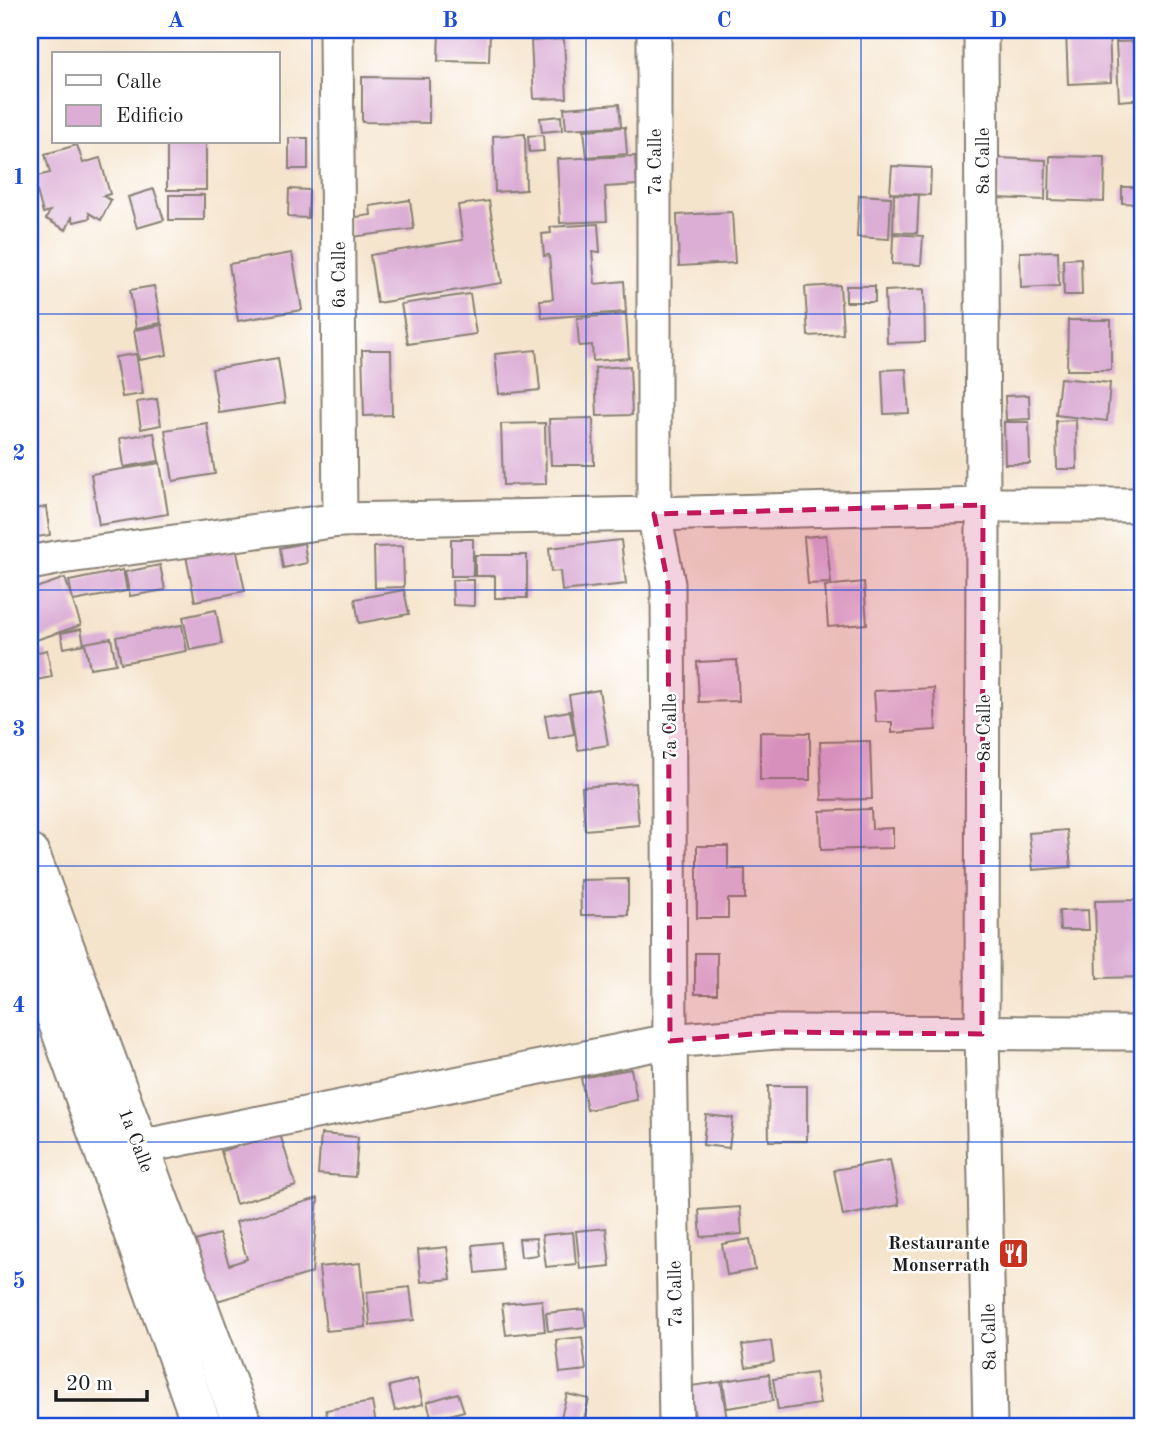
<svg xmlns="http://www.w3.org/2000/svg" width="1173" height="1456" font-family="'Old Standard TT',serif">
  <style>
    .building { fill: #dcaed5 }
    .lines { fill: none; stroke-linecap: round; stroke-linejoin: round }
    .minor-casing { stroke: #888074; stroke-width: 37 }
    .secondary-casing { stroke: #888074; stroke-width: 42 }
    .minor { stroke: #fff; stroke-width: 33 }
    .secondary { stroke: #fff; stroke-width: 38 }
    .marked { fill: #c2185b; fill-opacity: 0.2; stroke: #c2185b; stroke-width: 5; stroke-dasharray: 14 9; stroke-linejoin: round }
    .grid { fill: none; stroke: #1d4ed8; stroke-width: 2; stroke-opacity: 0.55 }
    .labels { text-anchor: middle; stroke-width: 5; stroke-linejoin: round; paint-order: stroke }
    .street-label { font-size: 19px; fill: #1c1c1c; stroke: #fff }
    .poi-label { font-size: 19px; font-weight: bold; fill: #1c1c1c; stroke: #fff; text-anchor: end }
    .neatline { fill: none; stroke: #1d4ed8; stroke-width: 2.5 }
    .grid-label { font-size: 23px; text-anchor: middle; font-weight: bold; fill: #1d4ed8 }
  </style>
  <rect width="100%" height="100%" fill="#fff"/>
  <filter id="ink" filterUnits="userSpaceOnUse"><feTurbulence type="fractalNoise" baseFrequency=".0143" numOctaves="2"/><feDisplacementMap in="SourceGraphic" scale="14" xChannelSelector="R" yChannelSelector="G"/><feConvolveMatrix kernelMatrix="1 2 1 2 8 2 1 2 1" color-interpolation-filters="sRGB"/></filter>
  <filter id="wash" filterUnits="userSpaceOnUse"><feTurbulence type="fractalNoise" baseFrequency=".00686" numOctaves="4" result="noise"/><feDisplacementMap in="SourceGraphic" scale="28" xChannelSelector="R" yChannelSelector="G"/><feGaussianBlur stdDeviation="1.57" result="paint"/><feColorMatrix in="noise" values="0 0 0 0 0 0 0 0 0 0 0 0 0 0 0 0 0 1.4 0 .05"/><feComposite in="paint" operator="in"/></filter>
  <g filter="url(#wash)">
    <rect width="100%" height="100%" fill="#f5e4cc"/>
    <g id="blocks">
      <!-- building -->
      <g class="building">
        <polygon points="439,30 490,30 489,62 438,61"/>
        <polygon points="1066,30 1109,30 1111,82 1068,84"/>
        <polygon points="564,39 567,98 534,99 531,41"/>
        <polygon points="1143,41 1143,99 1119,101 1116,42"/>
        <polygon points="362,77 429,78 429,123 362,122"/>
        <polygon points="619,104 621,126 566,129 564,108"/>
        <polygon points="561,116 562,130 542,132 540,118"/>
        <polygon points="625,127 627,154 587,157 584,130"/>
        <polygon points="525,134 526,190 495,192 493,136"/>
        <polygon points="543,135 544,151 529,152 528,136"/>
        <rect x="289" y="138" width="19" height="31"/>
        <rect x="167" y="142" width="39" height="48"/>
        <polygon points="77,145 83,163 100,158 110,194 103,196 111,200 101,220 89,213 90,218 74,222 72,217 66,230 46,219 50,211 43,213 33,177 50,173 45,154"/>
        <polygon points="635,156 637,185 605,187 607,221 560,223 557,159"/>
        <polygon points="1050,156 1105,157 1104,202 1049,200"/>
        <polygon points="999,158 1046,160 1045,200 998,198"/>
        <polygon points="892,166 931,168 930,195 890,193"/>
        <polygon points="1122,187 1143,187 1143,204 1122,203"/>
        <polygon points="154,189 164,220 137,228 128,197"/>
        <polygon points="289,189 309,190 308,218 288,217"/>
        <polygon points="894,194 919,195 917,233 893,232"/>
        <rect x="169" y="195" width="35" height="25"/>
        <polygon points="859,195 891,197 889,239 857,237"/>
        <polygon points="410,200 414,229 352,237 349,218 371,215 370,206"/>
        <polygon points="489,201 502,283 377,303 370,255 463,240 458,205"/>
        <polygon points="732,212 735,263 679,266 677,215"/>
        <polygon points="598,224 600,252 592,252 595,284 624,281 626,312 542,318 540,300 553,299 549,255 544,256 542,234 551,233 550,227"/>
        <polygon points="893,234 923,236 921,265 892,264"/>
        <polygon points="1058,251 1059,286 1021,288 1020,252"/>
        <polygon points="292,253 302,310 238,321 229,264"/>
        <polygon points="1081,258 1082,295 1064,295 1063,259"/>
        <polygon points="840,285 843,334 808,336 805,287"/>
        <polygon points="154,286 161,323 136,328 130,290"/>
        <rect x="846" y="286" width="29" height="16"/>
        <polygon points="924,289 925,342 887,343 885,291"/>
        <polygon points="470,294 476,334 408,344 401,304"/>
        <polygon points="626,314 629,358 593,361 592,345 579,346 577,318"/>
        <polygon points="1068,320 1111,320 1111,370 1067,370"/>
        <polygon points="162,325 167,355 139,360 134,330"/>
        <polygon points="362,350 391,350 392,415 364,416"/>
        <polygon points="536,350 540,390 499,394 495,354"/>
        <polygon points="136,354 143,394 122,397 115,357"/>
        <polygon points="278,358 285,403 219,413 212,369"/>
        <polygon points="630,366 632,415 597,416 595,368"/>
        <polygon points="906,369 909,413 884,414 882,370"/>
        <polygon points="1060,378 1110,383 1107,421 1056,415"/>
        <polygon points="1029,395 1030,419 1006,420 1005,396"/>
        <polygon points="157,399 161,425 141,429 137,402"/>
        <polygon points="593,418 594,465 551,465 549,419"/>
        <polygon points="1076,420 1077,469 1057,469 1056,421"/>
        <polygon points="1004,422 1029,422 1030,464 1005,464"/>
        <polygon points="207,423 215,474 173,481 165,430"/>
        <polygon points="545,423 546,484 503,485 501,424"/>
        <polygon points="154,433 159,461 124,467 120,438"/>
        <polygon points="160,463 168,514 99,525 91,474"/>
        <polygon points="46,507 50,535 30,538 30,510"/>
        <polygon points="826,535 831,583 808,584 804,537"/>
        <rect x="451" y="539" width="22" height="37"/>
        <polygon points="621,540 626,584 562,591 560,571 551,572 549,548"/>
        <polygon points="304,543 307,563 283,568 280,548"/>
        <polygon points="403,546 404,587 375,588 374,547"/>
        <polygon points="236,547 245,591 195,601 186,556"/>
        <polygon points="475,555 527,555 527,598 495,598 495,576 475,576"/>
        <polygon points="160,565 165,590 130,596 125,572"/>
        <polygon points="123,570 127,591 73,601 69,581"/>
        <polygon points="65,578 81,625 30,642 30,590"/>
        <polygon points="452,580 474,580 474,606 453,605"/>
        <polygon points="864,582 867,624 828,627 825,586"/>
        <polygon points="404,590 409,614 359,623 355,599"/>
        <polygon points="216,610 222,644 190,650 183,617"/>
        <polygon points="182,625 187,651 121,663 116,637"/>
        <polygon points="81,629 84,644 64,648 61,633"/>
        <polygon points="111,638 116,664 90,668 85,643"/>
        <polygon points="47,650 52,677 30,681 30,654"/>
        <polygon points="737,660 739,701 699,702 697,662"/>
        <polygon points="934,688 936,730 892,733 892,722 876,722 874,691"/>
        <polygon points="599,690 608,745 578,750 569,695"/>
        <polygon points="570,711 574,734 549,739 545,715"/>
        <polygon points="760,732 810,733 810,780 760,780"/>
        <polygon points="870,741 872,799 822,800 820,742"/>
        <polygon points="635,783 639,825 585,830 582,787"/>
        <polygon points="871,809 872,829 893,828 893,848 821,850 820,811"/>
        <polygon points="1067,830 1071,867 1033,870 1029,833"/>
        <polygon points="697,846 728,846 728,869 745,869 745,899 728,899 728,918 697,918"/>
        <polygon points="628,879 628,915 581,915 580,880"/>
        <polygon points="1141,900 1143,977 1097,978 1095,901"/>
        <polygon points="1088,910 1089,930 1060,930 1059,911"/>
        <rect x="695" y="953" width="22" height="41"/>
        <polygon points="631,1069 637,1100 587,1110 581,1078"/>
        <polygon points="768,1086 807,1086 807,1141 769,1141"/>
        <polygon points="706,1115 733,1118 729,1148 703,1145"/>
        <polygon points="280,1134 296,1186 236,1204 221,1151"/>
        <polygon points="321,1134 358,1137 355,1177 318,1174"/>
        <polygon points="890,1160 899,1205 843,1216 834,1170"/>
        <polygon points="318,1198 312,1273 210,1303 192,1242 219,1234 229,1265 247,1259 236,1222"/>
        <polygon points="740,1207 742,1234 701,1237 699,1210"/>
        <polygon points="606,1228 610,1266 580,1269 576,1231"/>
        <polygon points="573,1232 576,1264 546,1267 542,1235"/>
        <polygon points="536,1238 538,1255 521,1257 519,1239"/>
        <polygon points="750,1239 755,1270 727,1275 722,1244"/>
        <polygon points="500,1242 503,1270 476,1273 473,1245"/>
        <polygon points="447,1247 451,1279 421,1282 418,1250"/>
        <polygon points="360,1263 366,1327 326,1331 319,1267"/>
        <polygon points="410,1287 414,1320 370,1325 367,1292"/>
        <polygon points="542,1300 545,1331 506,1335 502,1304"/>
        <polygon points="584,1309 586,1327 548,1331 546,1313"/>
        <polygon points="582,1337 586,1370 560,1373 556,1340"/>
        <polygon points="771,1341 774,1362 746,1367 742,1345"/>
        <polygon points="815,1373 820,1404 778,1410 773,1379"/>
        <polygon points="769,1374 773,1401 727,1408 723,1381"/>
        <polygon points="417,1379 423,1404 395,1411 389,1386"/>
        <polygon points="721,1382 727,1420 696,1424 690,1386"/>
        <polygon points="458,1393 464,1411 432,1420 427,1402"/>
        <polygon points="567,1394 589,1399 583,1423 561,1417"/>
        <polygon points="372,1402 376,1424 329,1426 326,1410"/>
      </g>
    </g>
  </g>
  <g filter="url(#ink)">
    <use href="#blocks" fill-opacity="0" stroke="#888074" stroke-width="2"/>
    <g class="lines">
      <defs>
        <g id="minor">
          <polyline points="336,30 340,520"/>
          <polyline points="654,30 654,514 668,584 670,1041 676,1426"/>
          <polyline points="981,30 983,505 982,1034 990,1426"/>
          <polyline points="30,563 61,557 340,520 654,514 983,505 1143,505"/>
          <polyline points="140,1147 670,1041 776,1032 1143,1033"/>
        </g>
        <g id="secondary">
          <polyline points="30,854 243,1426"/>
          <polyline points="30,944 202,1426"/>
        </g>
      </defs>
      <!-- minor casing -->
      <use href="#minor" class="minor-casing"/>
      <!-- secondary casing -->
      <use href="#secondary" class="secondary-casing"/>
      <!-- minor -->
      <use href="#minor" class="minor"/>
      <!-- secondary -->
      <use href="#secondary" class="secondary"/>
    </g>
  </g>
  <!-- marked area -->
  <path class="marked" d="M983,505L982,1034L776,1032L670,1041L668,584L654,514Z"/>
  <!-- grid -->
  <path class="grid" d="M312,30V1426M586,30V1426M861,30V1426M30,314H1143M30,590H1143M30,866H1143M30,1142H1143"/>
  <!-- icons -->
  <defs>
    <symbol id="restaurant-square" viewBox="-11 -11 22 22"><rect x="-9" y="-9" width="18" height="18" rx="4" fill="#c8321e" stroke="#fff"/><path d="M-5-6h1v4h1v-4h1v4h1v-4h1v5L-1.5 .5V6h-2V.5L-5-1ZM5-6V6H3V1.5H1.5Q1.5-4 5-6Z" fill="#fff"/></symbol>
  </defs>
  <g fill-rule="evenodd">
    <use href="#restaurant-square" x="996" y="1236" width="35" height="35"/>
  </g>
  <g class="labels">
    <!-- street labels -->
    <g class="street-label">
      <text transform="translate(982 161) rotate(-90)" y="7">8a Calle</text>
      <text transform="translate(654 162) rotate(-90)" y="7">7a Calle</text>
      <text transform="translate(338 275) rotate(-90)" y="7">6a Calle</text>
      <text transform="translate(669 727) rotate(-90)" y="7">7a Calle</text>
      <text transform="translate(983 728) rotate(-90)" y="7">8a Calle</text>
      <text transform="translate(137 1140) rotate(69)" y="7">1a Calle</text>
      <text transform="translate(674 1294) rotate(-91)" y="7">7a Calle</text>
      <text transform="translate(988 1337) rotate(-91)" y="7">8a Calle</text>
    </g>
    <!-- poi labels -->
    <g class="poi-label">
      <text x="990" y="1249">Restaurante<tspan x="990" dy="22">Monserrath</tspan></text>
    </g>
  </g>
  <!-- margin -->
  <rect width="1173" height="1456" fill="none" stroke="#fff" stroke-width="77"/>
  <!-- legend -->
  <rect x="52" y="52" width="228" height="91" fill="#ffffff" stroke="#a4a4a4" stroke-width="2"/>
  <rect x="66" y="75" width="35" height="10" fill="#ffffff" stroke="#a4a4a4" stroke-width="2"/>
  <text x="116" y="88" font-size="21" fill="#1c1c1c">Calle</text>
  <rect x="66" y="105" width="35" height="21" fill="#dcaed5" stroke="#a4a4a4" stroke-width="2"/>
  <text x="116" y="122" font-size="21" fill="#1c1c1c">Edificio</text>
  <!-- scale -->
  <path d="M56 1390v10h91v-10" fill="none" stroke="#1c1c1c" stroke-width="3.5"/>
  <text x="66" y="1390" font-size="21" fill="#1c1c1c" stroke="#ffffff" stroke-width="5" paint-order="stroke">20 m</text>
  <rect x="38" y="38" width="1096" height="1380" class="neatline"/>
  <g class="grid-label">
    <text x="176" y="27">A</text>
    <text x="450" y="27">B</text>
    <text x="724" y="27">C</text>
    <text x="998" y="27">D</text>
    <text x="19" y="184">1</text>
    <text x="19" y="460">2</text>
    <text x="19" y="736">3</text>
    <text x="19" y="1012">4</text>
    <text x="19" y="1288">5</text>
  </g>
</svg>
